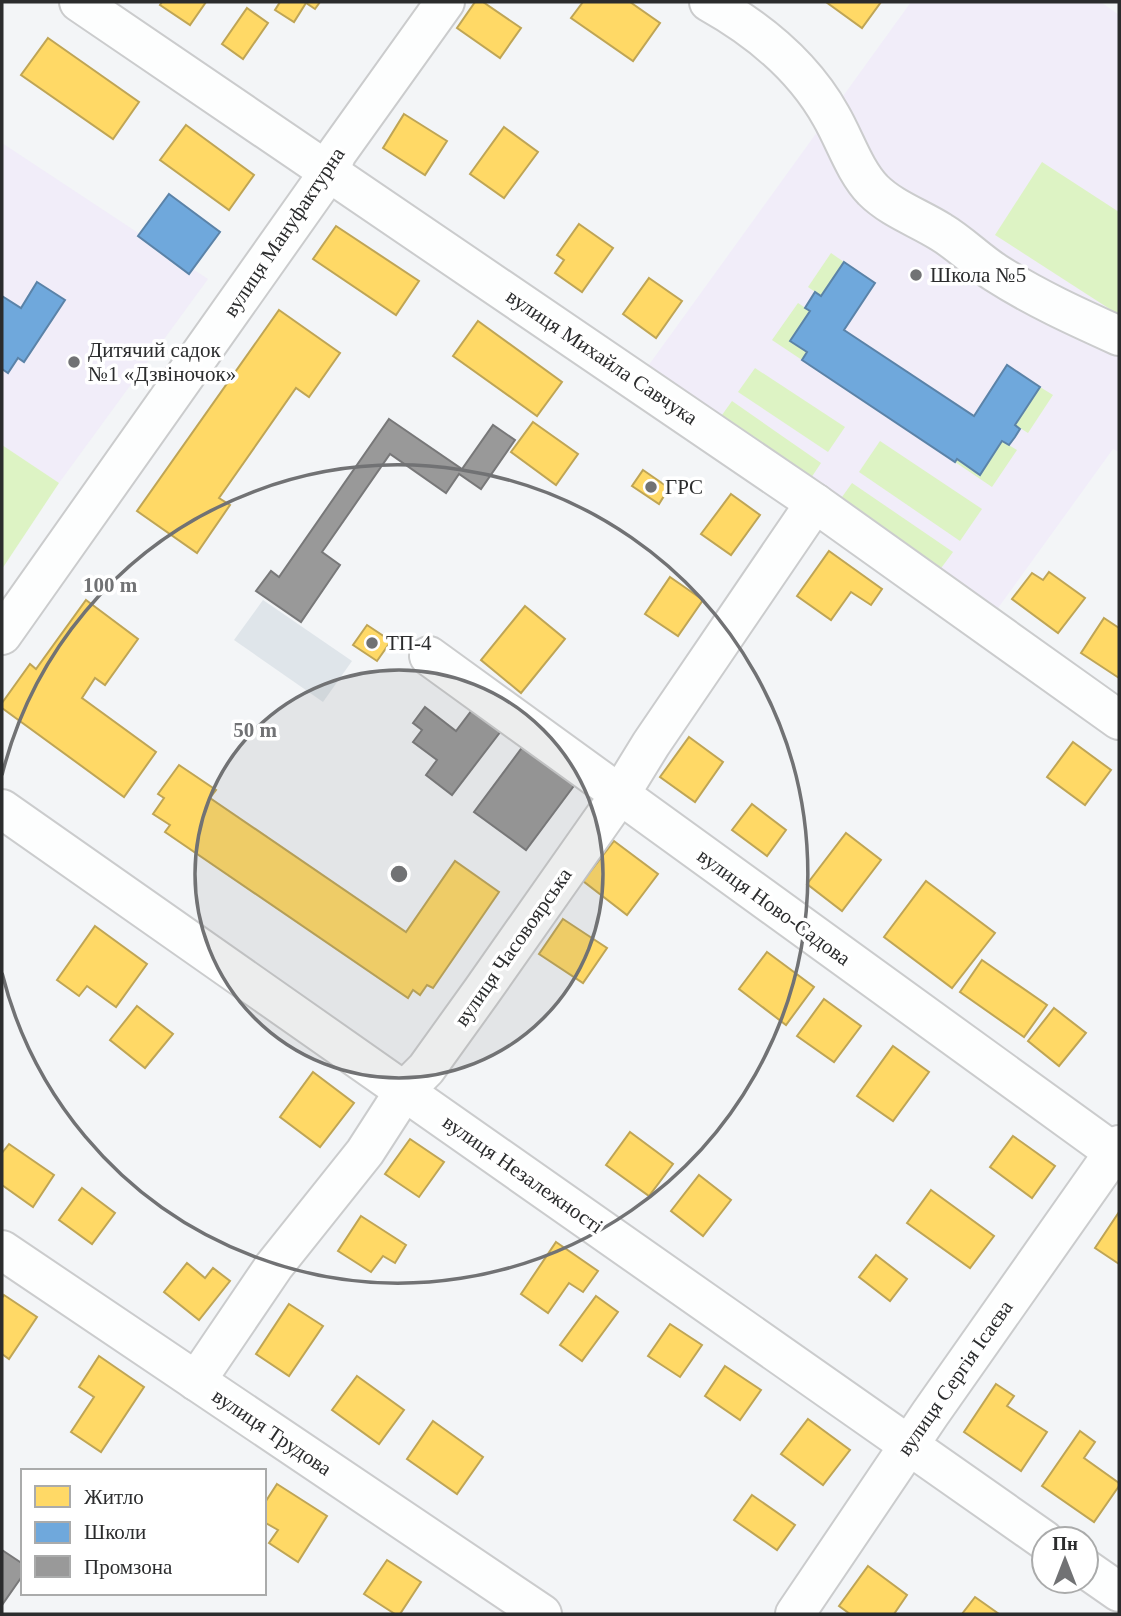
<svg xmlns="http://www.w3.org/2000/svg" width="1121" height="1616" font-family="Georgia,serif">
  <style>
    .built { fill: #dfe5ea }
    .education { fill: #f1edf9 }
    .green { fill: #ddf3c4 }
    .homes { fill: #ffd966; stroke: #bfa555; stroke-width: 2 }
    .schools { fill: #6fa8dc; stroke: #5b83a8; stroke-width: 2 }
    .industry { fill: #999; stroke: #787879; stroke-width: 2 }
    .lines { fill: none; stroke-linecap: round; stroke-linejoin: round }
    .minor-casing { stroke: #cbcccd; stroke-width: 42 }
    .minor { stroke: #fdfefe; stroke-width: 38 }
    .ring { fill: none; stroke: #717274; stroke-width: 3.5 }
    .poi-dot { fill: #717274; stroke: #fff; stroke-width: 2.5 }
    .labels { text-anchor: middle; stroke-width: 7; stroke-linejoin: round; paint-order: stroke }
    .street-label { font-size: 21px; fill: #2b2c2d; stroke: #fff }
    .poi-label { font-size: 21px; fill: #2b2c2d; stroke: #fff; text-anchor: start }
    .centre { fill: #717274; stroke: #fff; stroke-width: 3.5 }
    .ring-label { font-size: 21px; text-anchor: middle; font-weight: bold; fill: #717274; stroke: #fff; stroke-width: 7; stroke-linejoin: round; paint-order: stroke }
  </style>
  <rect width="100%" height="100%" fill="#f3f5f7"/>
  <!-- built -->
  <polygon class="built" points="263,600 352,661 323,702 234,640"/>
  <!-- education -->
  <g class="education">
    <polygon points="911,2 1101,2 1119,15 1119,452 1113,449 993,615 643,373"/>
    <polygon points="2,143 208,279 59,483 2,445"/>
  </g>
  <!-- green -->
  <g class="green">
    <polygon points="1042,162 1119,212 1119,315 995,235"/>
    <polygon points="831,253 844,262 821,296 808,287"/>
    <polygon points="798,303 810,311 790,341 807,352 802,360 772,340"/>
    <polygon points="755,368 845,427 828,452 738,392"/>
    <polygon points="1040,387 1053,395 1028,433 1015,425"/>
    <polygon points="732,401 821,463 807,484 717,422"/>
    <polygon points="880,441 982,509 960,541 859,472"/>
    <polygon points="1002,441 1017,450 992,487 955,462 957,459 980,475"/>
    <polygon points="2,445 59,483 2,569"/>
    <polygon points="852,483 953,552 936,575 837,504"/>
  </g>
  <!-- homes -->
  <g class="homes">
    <polygon points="162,2 206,2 190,25 160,5"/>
    <polygon points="280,2 320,2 315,9 306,3 294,22 275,10"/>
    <polygon points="475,2 483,2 521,28 500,58 457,28"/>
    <polygon points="583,2 630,2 660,23 633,61 571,18"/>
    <polygon points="826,2 881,2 862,28"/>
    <polygon points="247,8 268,23 243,59 222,44"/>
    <polygon points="48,38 139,102 113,139 21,75"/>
    <polygon points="404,114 447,141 425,175 383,148"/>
    <polygon points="186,125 254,175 229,210 160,160"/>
    <polygon points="504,127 538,152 504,198 470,174"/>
    <polygon points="579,224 613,248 582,292 555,273 564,260 557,255"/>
    <polygon points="336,226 419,281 396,315 313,259"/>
    <polygon points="649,278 682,301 656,338 623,314"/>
    <polygon points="279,310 340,353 309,397 296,388 219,498 230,505 197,553 137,511"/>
    <polygon points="478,321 562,382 537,416 453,356"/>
    <polygon points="533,422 578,454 556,485 511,452"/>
    <polygon points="643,470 669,488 659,504 632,486"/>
    <polygon points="731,494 760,515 731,555 701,534"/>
    <polygon points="829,551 882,589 871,605 851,592 831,620 797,596"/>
    <polygon points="1049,572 1085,598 1058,633 1012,599 1032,573 1043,580"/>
    <polygon points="670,577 703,600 678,636 645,614"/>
    <polygon points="86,600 138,639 105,685 95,678 82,698 156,752 124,797 2,708 2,703 30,664 36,669"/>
    <polygon points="525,606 565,639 521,693 481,660"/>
    <polygon points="1104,618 1119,628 1119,678 1081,653"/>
    <polygon points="367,625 391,641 377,661 353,645"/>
    <polygon points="689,737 723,762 695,802 660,777"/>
    <polygon points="1073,742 1111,770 1085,805 1047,777"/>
    <polygon points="179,765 216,790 210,798 406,932 455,861 499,892 433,988 427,985 420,995 413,990 408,998 165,832 170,825 153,814 164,798 158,794"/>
    <polygon points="752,804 786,830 767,856 732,830"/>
    <polygon points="846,833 881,860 842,911 807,884"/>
    <polygon points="614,841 658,874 627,915 583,881"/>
    <polygon points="926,881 995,933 952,988 884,937"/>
    <polygon points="563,919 607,948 583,983 539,954"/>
    <polygon points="95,926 147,964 116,1007 87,986 79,996 57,980"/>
    <polygon points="767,952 814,987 786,1025 739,989"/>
    <polygon points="982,960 1047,1005 1024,1037 960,992"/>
    <polygon points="824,999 861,1026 834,1062 797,1036"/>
    <polygon points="137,1006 173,1034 145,1068 110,1040"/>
    <polygon points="1054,1008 1086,1033 1059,1066 1028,1041"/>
    <polygon points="893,1046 929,1072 893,1121 857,1096"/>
    <polygon points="313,1072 354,1103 320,1147 280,1117"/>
    <polygon points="630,1132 673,1164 649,1196 606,1165"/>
    <polygon points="1013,1136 1055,1166 1032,1198 990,1167"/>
    <polygon points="410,1139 444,1162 419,1197 385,1174"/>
    <polygon points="9,1144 54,1175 33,1207 2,1185 2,1153"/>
    <polygon points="699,1175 731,1200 703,1236 671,1211"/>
    <polygon points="82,1188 115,1213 92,1244 59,1220"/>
    <polygon points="931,1190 994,1236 970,1268 907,1223"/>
    <polygon points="1119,1212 1119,1264 1095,1248"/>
    <polygon points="361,1216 406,1245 395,1263 383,1256 371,1272 338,1251"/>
    <polygon points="556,1242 598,1271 583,1292 569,1283 548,1313 521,1294"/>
    <polygon points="876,1255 907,1279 890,1301 859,1277"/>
    <polygon points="187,1263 205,1278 213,1268 230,1281 199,1320 164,1292"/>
    <polygon points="4,1295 37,1317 9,1359 2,1354 2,1298"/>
    <polygon points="596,1296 618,1312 582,1361 560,1345"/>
    <polygon points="289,1304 323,1326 289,1376 256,1354"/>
    <polygon points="670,1324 702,1345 680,1377 648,1356"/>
    <polygon points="99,1356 144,1387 101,1452 71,1432 94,1397 79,1387"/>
    <polygon points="725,1366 761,1390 740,1420 705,1396"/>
    <polygon points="357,1376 404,1410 379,1444 332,1410"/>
    <polygon points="996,1384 1014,1396 1007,1406 1047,1432 1021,1471 964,1432"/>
    <polygon points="808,1419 850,1450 823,1485 781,1454"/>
    <polygon points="433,1421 483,1457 457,1494 407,1459"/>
    <polygon points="1080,1431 1095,1442 1084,1458 1119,1483 1119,1486 1094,1522 1042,1486"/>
    <polygon points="277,1484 327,1516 298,1562 269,1543 278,1530 264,1522 264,1504"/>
    <polygon points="752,1495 795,1525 777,1550 734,1520"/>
    <polygon points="387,1560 421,1582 400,1614 395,1614 364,1594"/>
    <polygon points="868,1566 907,1595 894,1614 850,1614 839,1606"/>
    <polygon points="975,1597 999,1614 962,1614"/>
  </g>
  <!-- schools -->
  <g class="schools">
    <polygon points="169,194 220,232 189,274 138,236"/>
    <polygon points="844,262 875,283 844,330 974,416 1007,365 1040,387 1015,425 1020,429 1015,437 1009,445 1002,441 980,475 957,459 955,462 802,360 807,352 790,341 810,311 805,308 815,292 821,296"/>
    <polygon points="37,282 65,300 24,362 18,358 8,373 2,369 2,296 21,308"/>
  </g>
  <!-- industry -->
  <g class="industry">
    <polygon points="389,419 462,469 493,425 515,440 481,489 459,474 446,493 390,454 322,552 340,565 301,622 256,591 271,571 279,577"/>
    <polygon points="425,707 456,731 472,710 501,731 452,795 426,775 437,760 413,742 422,730 413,723"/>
    <polygon points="524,745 576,783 526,850 474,812"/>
    <polygon points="2,1550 23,1564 23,1575 2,1605"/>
  </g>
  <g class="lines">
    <defs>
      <g id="minor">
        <polyline points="79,2 815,503 1119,720"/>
        <path d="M709,2C759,30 803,66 831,116C845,140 854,170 873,190C892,209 919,218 941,232C961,244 977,261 996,273C1035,298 1077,317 1119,336"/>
        <polyline points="2,635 329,172 337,153 445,2"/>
        <polyline points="429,656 1119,1156"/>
        <polyline points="2,809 1044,1540"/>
        <polyline points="2,1250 542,1614"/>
        <polyline points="196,1381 274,1266 365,1152 405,1090 426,1069 482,991 619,796 651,744 815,503"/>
        <polyline points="1086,1569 1119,1592"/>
        <polyline points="795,1614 930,1414 1119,1145"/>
      </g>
    </defs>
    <!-- minor casing -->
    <use href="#minor" class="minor-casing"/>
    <!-- minor -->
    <use href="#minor" class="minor"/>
  </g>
  <!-- distance rings -->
  <circle cx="399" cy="874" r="204" fill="#717274" fill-opacity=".12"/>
  <g class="ring">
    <circle cx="399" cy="874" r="204"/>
    <path d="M2 775A409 409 0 1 1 2 973"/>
  </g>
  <!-- markers -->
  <g class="poi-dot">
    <circle cx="916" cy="275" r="7"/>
    <circle cx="74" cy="362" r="7"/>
    <circle cx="651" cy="487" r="7"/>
    <circle cx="372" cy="643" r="7"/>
  </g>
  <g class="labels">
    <!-- street labels -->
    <g class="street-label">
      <text transform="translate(284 232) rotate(-56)" y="7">вулиця Мануфактурна</text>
      <text transform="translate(602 357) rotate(34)" y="7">вулиця Михайла Савчука</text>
      <text transform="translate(774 907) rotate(36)" y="7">вулиця Ново-Садова</text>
      <text transform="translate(513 947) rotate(-55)" y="7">вулиця Часовоярська</text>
      <text transform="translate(523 1174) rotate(35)" y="7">вулиця Незалежності</text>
      <text transform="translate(955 1378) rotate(-55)" y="7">вулиця Сергія Ісаєва</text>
      <text transform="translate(272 1432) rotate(34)" y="7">вулиця Трудова</text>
    </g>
    <!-- poi labels -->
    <g class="poi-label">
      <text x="930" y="282">Школа №5</text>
      <text x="88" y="357">Дитячий садок<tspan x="88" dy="24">№1 «Дзвіночок»</tspan></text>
      <text x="665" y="494">ГРС</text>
      <text x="386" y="650">ТП-4</text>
    </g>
  </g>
  <circle cx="399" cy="874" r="10" class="centre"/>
  <g class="ring-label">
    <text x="110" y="592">100 m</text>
    <text x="255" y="737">50 m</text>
  </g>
  <!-- border -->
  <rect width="1121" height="1616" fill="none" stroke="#2b2c2d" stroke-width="7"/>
  <!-- legend -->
  <rect x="21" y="1469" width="245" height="126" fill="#ffffff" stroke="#aaabab" stroke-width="2"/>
  <rect x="35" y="1486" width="35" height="21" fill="#ffd966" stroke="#aaabab" stroke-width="2"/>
  <text x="84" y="1504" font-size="21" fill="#2b2c2d">Житло</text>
  <rect x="35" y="1522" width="35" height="21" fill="#6fa8dc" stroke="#aaabab" stroke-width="2"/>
  <text x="84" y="1539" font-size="21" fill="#2b2c2d">Школи</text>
  <rect x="35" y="1556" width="35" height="21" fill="#999999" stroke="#aaabab" stroke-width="2"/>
  <text x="84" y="1574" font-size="21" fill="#2b2c2d">Промзона</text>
  <!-- north arrow -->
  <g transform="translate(1065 1560)"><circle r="33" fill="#ffffff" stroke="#aaabab" stroke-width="2"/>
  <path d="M0-5L12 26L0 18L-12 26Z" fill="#717274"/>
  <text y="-10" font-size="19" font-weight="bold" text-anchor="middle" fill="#2b2c2d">Пн</text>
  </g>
</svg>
